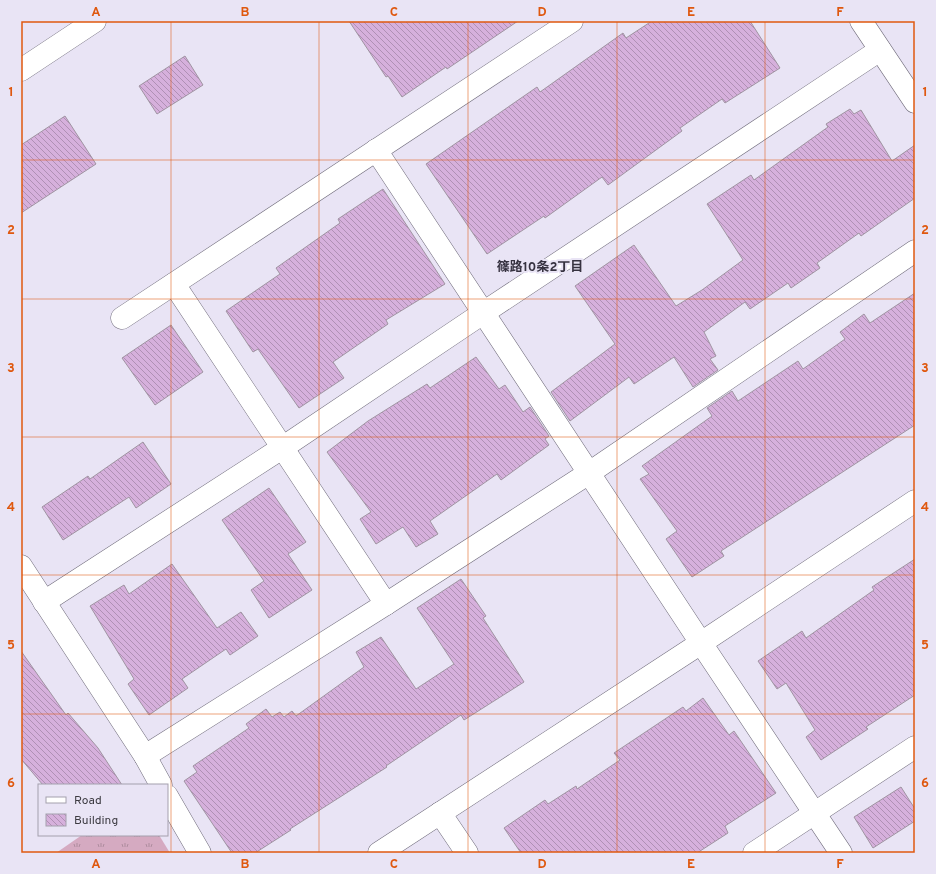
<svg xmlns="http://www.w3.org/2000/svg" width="936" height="874" font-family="Overpass,'Noto Sans JP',sans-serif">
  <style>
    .park { fill: url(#park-tufts) }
    .building { fill: url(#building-back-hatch); stroke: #a094a2 }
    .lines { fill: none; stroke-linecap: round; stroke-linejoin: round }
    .street-casing { stroke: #706c7b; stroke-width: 23 }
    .primary-casing { stroke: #706c7b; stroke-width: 23 }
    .street { stroke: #fff; stroke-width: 22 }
    .primary { stroke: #fff; stroke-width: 22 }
    .grid { fill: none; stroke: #df580f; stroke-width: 1; stroke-opacity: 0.55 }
    .labels { text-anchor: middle; stroke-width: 4; stroke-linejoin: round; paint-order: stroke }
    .neighbourhood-label { font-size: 13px; font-weight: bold; fill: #363240; stroke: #e9e4f5 }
    .neatline { fill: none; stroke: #df580f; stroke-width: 1.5 }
    .grid-label { font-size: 13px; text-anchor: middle; font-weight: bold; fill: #df580f }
  </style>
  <defs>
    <pattern id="park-tufts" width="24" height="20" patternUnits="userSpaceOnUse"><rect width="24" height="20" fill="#d5aac1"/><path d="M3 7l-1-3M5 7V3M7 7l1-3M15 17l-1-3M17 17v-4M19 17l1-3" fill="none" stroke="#ae8c9e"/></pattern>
    <pattern id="building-back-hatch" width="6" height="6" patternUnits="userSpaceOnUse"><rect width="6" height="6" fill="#d6b0dc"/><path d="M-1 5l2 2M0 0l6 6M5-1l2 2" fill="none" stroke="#af90b4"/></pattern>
  </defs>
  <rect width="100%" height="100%" fill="#e9e4f5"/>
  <!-- park -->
  <polygon class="park" points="82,835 159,835 170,853 56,853"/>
  <!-- building -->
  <g class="building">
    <polygon points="349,21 518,21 447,69 446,67 402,97 388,76 386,77"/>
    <polygon points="652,21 750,21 780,68 725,103 722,99 680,128 682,131 608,185 602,177 545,218 544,216 487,254 426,164 537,87 540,92 623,33 626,38"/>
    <polygon points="185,56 203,85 157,114 139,86"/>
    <polygon points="850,109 854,114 861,110 892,161 915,145 915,198 861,236 859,233 817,263 820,268 791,288 788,283 750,309 745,302 704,332 716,356 710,359 718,370 693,387 674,357 634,384 629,377 570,421 551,392 615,344 575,286 634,245 676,306 702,290 743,260 707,204 751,175 754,180 828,127 826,124"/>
    <polygon points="65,116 96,164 21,213 21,145"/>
    <polygon points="383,189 445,284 386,320 388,324 333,362 344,378 299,408 258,349 253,352 226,311 280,274 276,268 340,223 338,219"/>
    <polygon points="915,293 915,425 721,551 724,556 692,577 666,539 677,531 640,479 649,474 642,466 712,416 707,408 732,391 738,401 798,361 803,369 845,339 840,332 864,314 870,323"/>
    <polygon points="171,325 203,372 155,405 122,358"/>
    <polygon points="476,357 499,389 505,385 523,412 530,407 549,436 545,439 549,445 501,480 497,474 430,521 438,534 416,547 403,527 376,544 360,519 371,512 327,452 368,421 427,384 430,388"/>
    <polygon points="143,442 171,484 136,508 129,497 63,540 42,507 88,476 90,479"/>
    <polygon points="269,488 306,542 288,554 312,590 269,618 251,590 264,581 222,520"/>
    <polygon points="915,559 915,695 866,727 868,729 821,760 806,737 815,730 786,683 777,689 758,661 802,631 806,638 874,590 872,587"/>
    <polygon points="172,564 217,628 241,612 258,636 230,655 226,649 182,679 188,688 149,715 128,684 134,679 90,606 124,585 129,594"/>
    <polygon points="461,579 486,616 483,618 524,682 464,720 461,715 386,766 387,767 290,829 291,830 255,853 232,853 184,781 197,772 193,766 249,728 246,724 266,709 272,717 280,712 284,717 292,711 296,716 364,667 356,652 381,637 416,689 454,664 417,608"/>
    <polygon points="21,651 66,715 68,713 98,748 122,785 43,785 21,759"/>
    <polygon points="703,698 729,735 734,731 776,793 725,826 728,833 697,853 521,853 504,828 545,800 548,804 576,786 577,789 620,760 614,753 683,707 686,711"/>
    <polygon points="901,787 915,809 915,821 873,848 854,817"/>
  </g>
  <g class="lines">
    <defs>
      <g id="street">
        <polyline points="861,21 915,102"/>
        <polyline points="376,150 701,643 841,853"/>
        <polyline points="174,284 386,604"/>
        <polyline points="122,318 572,21"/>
        <polyline points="21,566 145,756 161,785"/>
        <polyline points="44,602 282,448 483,313 880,50"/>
        <polyline points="145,756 386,604 589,473 915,251"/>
        <polyline points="167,796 200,853"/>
        <polyline points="440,813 467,853"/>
        <polyline points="379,853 701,643 915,501"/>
        <polyline points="754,853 915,747"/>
      </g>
      <polyline id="primary" points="21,70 95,21"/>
    </defs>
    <!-- street casing -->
    <use href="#street" class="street-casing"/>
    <!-- primary casing -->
    <use href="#primary" class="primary-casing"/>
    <!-- street -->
    <use href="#street" class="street"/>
    <!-- primary -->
    <use href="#primary" class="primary"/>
  </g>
  <!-- grid -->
  <path class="grid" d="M171,21V853M319,21V853M468,21V853M617,21V853M765,21V853M21,160H915M21,299H915M21,437H915M21,575H915M21,714H915"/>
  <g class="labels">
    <!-- neighbourhood labels -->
    <g class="neighbourhood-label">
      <text x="540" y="271">篠路10条2丁目</text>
    </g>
  </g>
  <!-- border -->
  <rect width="936" height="874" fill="none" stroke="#e9e4f5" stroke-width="44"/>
  <!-- legend -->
  <rect x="38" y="784" width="130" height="52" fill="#e9e4f5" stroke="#a4a0ad"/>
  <rect x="46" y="797" width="20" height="6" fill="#ffffff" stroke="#a4a0ad"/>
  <text x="74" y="804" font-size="12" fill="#3d3b42">Road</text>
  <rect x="46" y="814" width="20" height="12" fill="url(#building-back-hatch)" stroke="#a4a0ad"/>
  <text x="74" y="824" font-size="12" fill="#3d3b42">Building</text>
  <rect x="22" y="22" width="892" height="830" class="neatline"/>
  <g class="grid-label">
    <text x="96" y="16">A</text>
    <text x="245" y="16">B</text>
    <text x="394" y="16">C</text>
    <text x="542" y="16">D</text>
    <text x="691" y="16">E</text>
    <text x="840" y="16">F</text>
    <text x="11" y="96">1</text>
    <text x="925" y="96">1</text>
    <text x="11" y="234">2</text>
    <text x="925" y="234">2</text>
    <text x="11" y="372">3</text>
    <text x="925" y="372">3</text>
    <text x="11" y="511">4</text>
    <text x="925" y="511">4</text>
    <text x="11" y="649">5</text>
    <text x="925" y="649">5</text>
    <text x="11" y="787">6</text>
    <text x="925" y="787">6</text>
    <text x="96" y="868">A</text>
    <text x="245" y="868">B</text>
    <text x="394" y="868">C</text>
    <text x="542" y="868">D</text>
    <text x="691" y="868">E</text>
    <text x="840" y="868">F</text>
  </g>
</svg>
